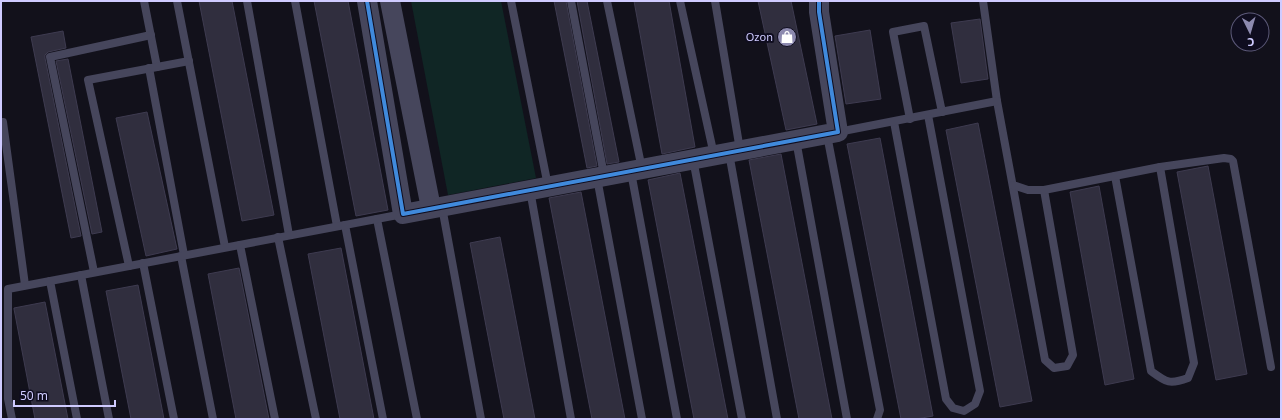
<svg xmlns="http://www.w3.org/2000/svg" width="1282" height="420" font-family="'Noto Sans',sans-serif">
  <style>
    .green { fill: #102625 }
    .building { fill: #302e3e; stroke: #3e3b50 }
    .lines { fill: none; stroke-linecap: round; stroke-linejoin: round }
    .service { stroke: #46465c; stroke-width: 8 }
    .tertiary { stroke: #46465c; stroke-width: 20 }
    .cycleway-casing { stroke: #0f0d1f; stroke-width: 6 }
    .cycleway { stroke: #408adc; stroke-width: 4 }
    .labels { text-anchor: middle; stroke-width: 4; stroke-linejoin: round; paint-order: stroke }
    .poi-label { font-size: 11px; fill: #cfcbff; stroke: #0f0d1f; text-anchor: end }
  </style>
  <rect width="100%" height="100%" fill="#12111b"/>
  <!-- green -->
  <polygon class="green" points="411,1 501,1 536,178 448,195"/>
  <!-- building -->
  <g class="building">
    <polygon points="199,1 232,1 274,215 242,221"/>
    <polygon points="314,1 348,1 388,210 356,216"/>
    <polygon points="554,1 566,1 597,166 587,168"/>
    <polygon points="577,1 587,1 619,162 607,164"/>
    <polygon points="634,1 669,1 695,147 662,154"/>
    <polygon points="758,1 791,1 817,124 786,130"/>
    <polygon points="980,19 988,79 961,83 951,23"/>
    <polygon points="870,30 881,99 846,104 835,36"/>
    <polygon points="63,31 66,48 48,52 45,55 45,58 81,236 71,238 31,37"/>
    <polygon points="68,59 102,232 92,234 56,61"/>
    <polygon points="147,112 177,249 146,256 116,118"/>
    <polygon points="978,123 1032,401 1000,407 946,130"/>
    <polygon points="880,138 933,416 916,419 901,419 847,144"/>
    <polygon points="781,154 832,419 799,419 749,160"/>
    <polygon points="1208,166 1247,374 1216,380 1177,172"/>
    <polygon points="680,173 728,419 694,419 648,180"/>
    <polygon points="1099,186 1134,379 1105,385 1070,192"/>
    <polygon points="581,192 625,419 592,419 549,198"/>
    <polygon points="500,237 535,419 504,419 470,243"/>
    <polygon points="341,248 374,419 340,419 308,254"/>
    <polygon points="239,268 269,419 236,419 208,274"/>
    <polygon points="138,285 164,419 131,419 106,291"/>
    <polygon points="45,302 68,419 35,419 14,309 14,308"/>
  </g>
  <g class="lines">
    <!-- service -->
    <g class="service">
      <polyline points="144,1 157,67"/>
      <polyline points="177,1 225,247"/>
      <polyline points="247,1 289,235"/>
      <polyline points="295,1 337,226"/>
      <polyline points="511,1 548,186"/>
      <polyline points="571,1 604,175"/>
      <polyline points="607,1 642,169"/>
      <polyline points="680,1 714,155"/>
      <polyline points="715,1 740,150"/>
      <polyline points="983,1 997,101 1045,360 1054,368 1067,366 1073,355 1044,190"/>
      <polyline points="149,68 184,255"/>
      <polyline points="910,119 893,32 924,26 942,112"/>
      <polyline points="3,122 25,285"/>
      <polyline points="894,122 946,399 953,408 964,411 975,404 980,391 928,115"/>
      <polyline points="838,132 997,101"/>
      <polyline points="827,135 880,410 877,419"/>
      <polyline points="796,140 847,419"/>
      <polyline points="729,153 777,419"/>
      <polyline points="693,159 742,419"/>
      <polyline points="631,172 677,419"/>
      <path d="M1115,176L1151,371C1166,382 1169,385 1188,378L1194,363L1160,167"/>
      <polyline points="597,178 642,419"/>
      <polyline points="1013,185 1028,190 1044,190 1160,167 1224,158 1231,159 1233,161 1271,367"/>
      <polyline points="530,190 571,419"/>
      <polyline points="442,207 481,419"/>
      <polyline points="377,219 417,419"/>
      <polyline points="345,225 383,419"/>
      <polyline points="278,237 316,419"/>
      <polyline points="240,245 275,419"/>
      <polyline points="181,256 213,419"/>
      <polyline points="143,263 174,419"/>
      <polyline points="129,266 88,80 189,61"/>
      <polyline points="94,272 50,57 151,35"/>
      <polyline points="81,275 109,419"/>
      <polyline points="50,281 77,419"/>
      <polyline points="12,419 8,399 8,289 403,214"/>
    </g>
    <!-- tertiary -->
    <g class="tertiary">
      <polyline points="367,1 403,214 838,132 819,12 819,1"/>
      <polyline points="390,1 431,208"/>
    </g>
    <defs>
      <polyline id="cycleway" points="367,1 403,214 838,132 819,12 819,1"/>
    </defs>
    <!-- cycleway casing -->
    <use href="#cycleway" class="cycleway-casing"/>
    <!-- cycleway -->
    <use href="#cycleway" class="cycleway"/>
  </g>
  <!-- icons -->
  <defs>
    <symbol id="shop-disc" viewBox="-11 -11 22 22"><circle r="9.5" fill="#8d8aaf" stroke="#0f0d1f"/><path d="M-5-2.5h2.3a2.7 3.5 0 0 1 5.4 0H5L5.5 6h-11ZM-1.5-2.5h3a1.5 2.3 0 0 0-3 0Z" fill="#fff"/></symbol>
  </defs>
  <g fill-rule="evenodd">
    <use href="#shop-disc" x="776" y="26" width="22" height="22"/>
  </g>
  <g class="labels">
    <!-- poi labels -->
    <g class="poi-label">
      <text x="773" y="41">Ozon</text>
    </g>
  </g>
  <!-- border -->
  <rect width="1282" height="420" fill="none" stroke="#cfcbff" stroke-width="4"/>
  <!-- north arrow -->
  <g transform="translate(1250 32) rotate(175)"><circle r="19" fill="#0f0d1f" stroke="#5c5979"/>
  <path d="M0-3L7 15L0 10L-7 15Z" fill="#8d8aaf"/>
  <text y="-6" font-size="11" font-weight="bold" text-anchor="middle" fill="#cfcbff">С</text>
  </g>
  <!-- scale -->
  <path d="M14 400v6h101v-6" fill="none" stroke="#cfcbff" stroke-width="2"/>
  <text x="20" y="400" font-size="12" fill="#cfcbff" stroke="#0f0d1f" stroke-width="3" paint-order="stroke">50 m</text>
</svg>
